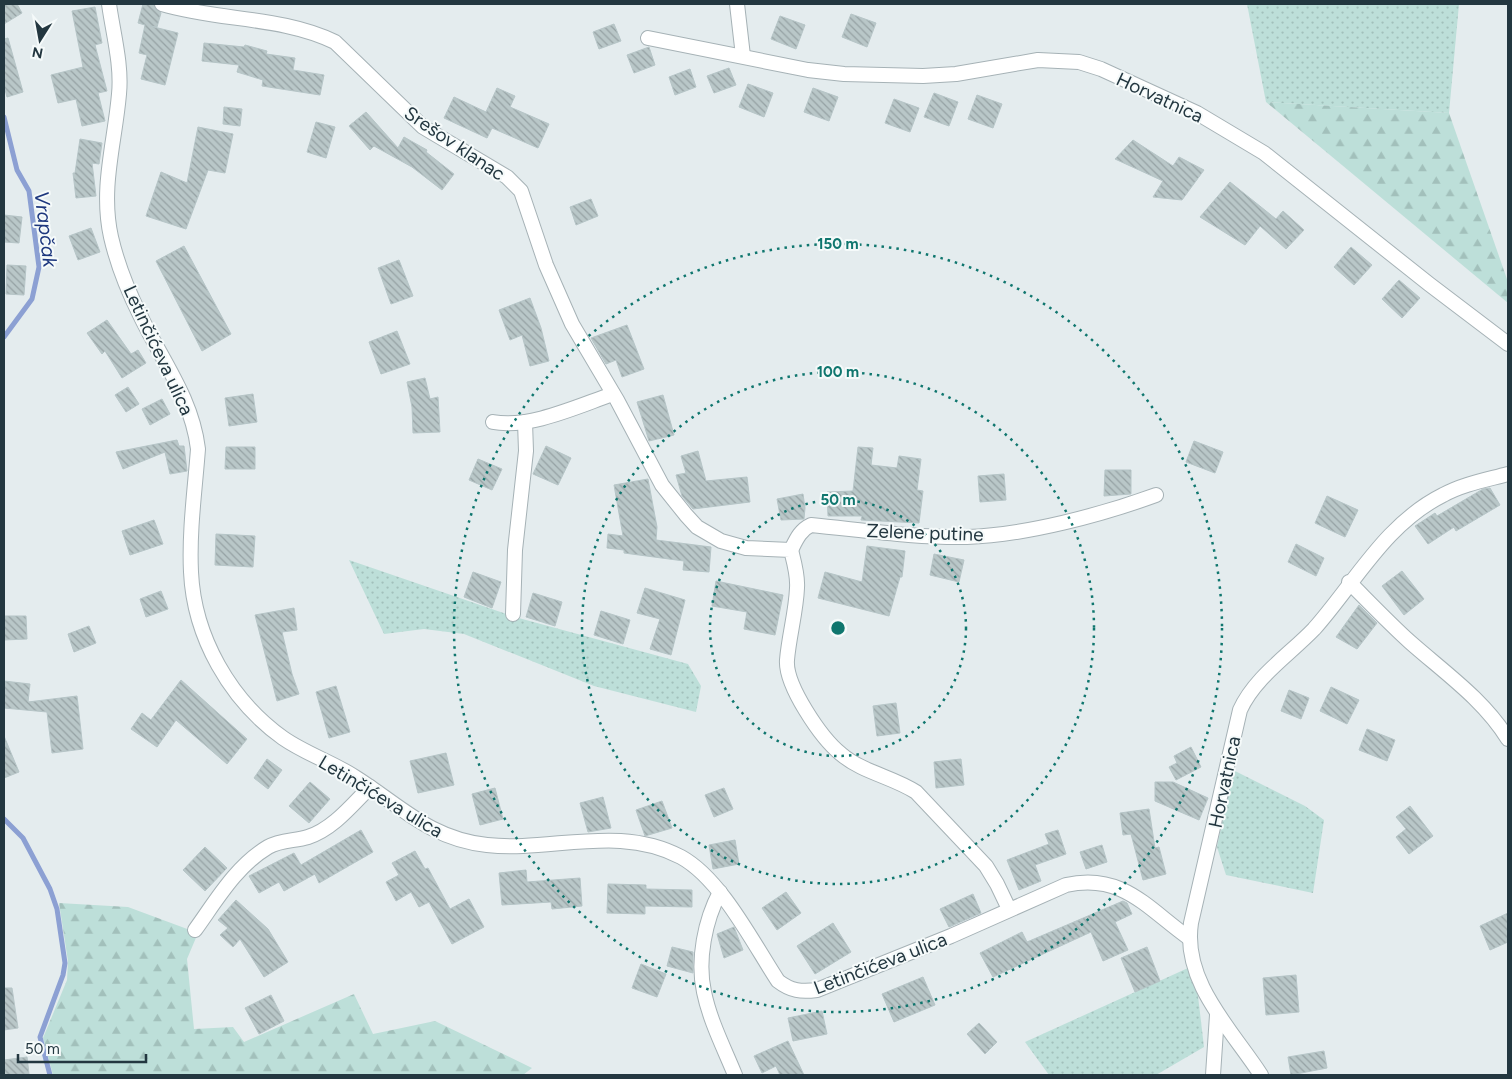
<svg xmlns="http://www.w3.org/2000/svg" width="1512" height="1079" font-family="Figtree,sans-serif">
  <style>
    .grass { fill: url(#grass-dots) }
    .forest { fill: url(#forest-firs) }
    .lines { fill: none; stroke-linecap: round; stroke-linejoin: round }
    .stream { stroke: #8ca0d3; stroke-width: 5 }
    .building { fill: url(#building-back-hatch); stroke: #b6c5c7 }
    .minor-casing { stroke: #a6b2b6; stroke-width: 16 }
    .minor { stroke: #fff; stroke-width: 14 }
    .ring { fill: none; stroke: #0f766e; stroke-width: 2.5; stroke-dasharray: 2.5 5 }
    .labels { text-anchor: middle; stroke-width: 4; stroke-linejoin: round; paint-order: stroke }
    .street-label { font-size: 19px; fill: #233740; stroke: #f5fafa }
    .water-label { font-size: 20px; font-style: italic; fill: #1c367d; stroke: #f5fafa }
    .centre { fill: #0f766e; stroke: #f5fafa; stroke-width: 2.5 }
    .ring-label { font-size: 15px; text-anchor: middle; font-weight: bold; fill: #0f766e; stroke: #f5fafa; stroke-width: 4; stroke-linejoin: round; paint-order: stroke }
  </style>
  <defs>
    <pattern id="grass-dots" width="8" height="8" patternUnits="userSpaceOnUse" patternTransform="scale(1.25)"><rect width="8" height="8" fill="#bddfd9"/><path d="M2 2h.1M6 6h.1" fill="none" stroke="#a2c0bb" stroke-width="1.8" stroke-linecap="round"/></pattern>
    <pattern id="forest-firs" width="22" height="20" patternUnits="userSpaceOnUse" patternTransform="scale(1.25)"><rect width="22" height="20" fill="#bddfd9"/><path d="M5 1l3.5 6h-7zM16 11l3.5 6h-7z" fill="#a2c0bb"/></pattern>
    <pattern id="building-back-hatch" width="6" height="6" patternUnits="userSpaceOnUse" patternTransform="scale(1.25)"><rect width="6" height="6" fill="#b9c7c8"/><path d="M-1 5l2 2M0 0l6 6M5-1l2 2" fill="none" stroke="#96a2a4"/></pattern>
  </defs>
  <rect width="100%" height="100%" fill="#e4ecee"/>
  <!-- grass -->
  <g class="grass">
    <polygon points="1247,4 1459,4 1449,113 1266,102"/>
    <polygon points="349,560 515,617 688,664 701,686 696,712 594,686 464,634 424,629 384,634"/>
    <polygon points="1233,770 1305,806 1324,820 1313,893 1226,875 1217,847"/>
    <polygon points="1188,968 1198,996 1204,1047 1156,1075 1049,1075 1025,1042"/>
  </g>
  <!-- forest -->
  <g class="forest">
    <polygon points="1266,102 1449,113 1508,282 1508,303"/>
    <polygon points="59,903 128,907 198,933 187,959 194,1029 233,1027 244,1042 354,994 373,1034 435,1021 532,1068 523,1075 53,1075 43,1038 67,980 68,961"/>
  </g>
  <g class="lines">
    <!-- stream -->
    <g class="stream">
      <polyline points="4,117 17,170 29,191 39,267 32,299 4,337"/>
      <polyline points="4,819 23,838 50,889 57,909 65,963 63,975 40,1037 50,1075"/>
    </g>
  </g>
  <!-- building -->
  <g class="building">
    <polygon points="4,4 17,4 22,13 4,24"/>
    <polygon points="143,4 154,5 161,13 157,27 150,26 178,33 165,85 141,79 147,55 139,53 145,25 138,23"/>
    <polygon points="95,7 102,43 95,45 107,91 98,93 105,121 82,126 76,99 58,103 51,75 83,67 72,11"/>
    <polygon points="851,14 876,23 867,47 842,37"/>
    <polygon points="780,16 805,25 796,49 771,39"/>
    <polygon points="614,24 621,41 599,49 593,32"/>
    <polygon points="8,38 23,92 7,97 4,86 4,39"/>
    <polygon points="204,43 244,47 245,45 267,51 266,54 295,58 293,70 324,75 320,95 262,86 263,80 237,72 239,65 202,61"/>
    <polygon points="649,47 655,65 634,73 627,55"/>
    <polygon points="729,68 736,85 714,93 707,76"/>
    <polygon points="690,69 696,87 675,95 669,77"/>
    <polygon points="748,84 773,93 764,117 739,107"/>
    <polygon points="497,88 515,96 510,107 549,124 538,148 492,128 487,138 444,118 454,97 486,112"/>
    <polygon points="813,88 838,97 829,121 804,112"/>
    <polygon points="934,93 958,102 949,126 924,117"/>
    <polygon points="977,95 1002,104 993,128 968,119"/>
    <polygon points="894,99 919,108 910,132 885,123"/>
    <polygon points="224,107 242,109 240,126 223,124"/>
    <polygon points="366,112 398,148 404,137 427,150 426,152 454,174 442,190 412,167 374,146 370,150 349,126"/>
    <polygon points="316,122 335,127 326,158 307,152"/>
    <polygon points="198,127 233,134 225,173 208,170 186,229 146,216 161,172 187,183"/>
    <polygon points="80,139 102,143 99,164 92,163 96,196 76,198 73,173 75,173"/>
    <polygon points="1133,140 1173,166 1179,157 1204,170 1182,200 1153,197 1163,181 1115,159"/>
    <polygon points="1230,182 1276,219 1283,211 1304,230 1286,249 1260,226 1245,245 1200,217"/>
    <polygon points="591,199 598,216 576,225 570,207"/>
    <polygon points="4,215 22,217 19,243 4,242"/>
    <polygon points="91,228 100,252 78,260 69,236"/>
    <polygon points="184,246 231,334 202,351 156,261"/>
    <polygon points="1351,247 1372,265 1354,285 1334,267"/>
    <polygon points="399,260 413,296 391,304 378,268"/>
    <polygon points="7,265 26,266 24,295 6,294"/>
    <polygon points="1399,280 1420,298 1402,318 1382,299"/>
    <polygon points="530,298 541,328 549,361 530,366 522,335 510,340 499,310"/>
    <polygon points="107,320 131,354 138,350 146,363 122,378 105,351 102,354 87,333"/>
    <polygon points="627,325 644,369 622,377 616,360 606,364 591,338"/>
    <polygon points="397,331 410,364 381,374 369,342"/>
    <polygon points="425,378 430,399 438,397 440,432 413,433 412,407 407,382"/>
    <polygon points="128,387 139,404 126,412 115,395"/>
    <polygon points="253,394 257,422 229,426 225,398"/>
    <polygon points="663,395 674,435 649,441 637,402"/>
    <polygon points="162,399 170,414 150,425 142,409"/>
    <polygon points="177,440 179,446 184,446 187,471 170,474 165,452 123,469 116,452"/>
    <polygon points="1194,441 1223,452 1215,473 1186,462"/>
    <polygon points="546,446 571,458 558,485 533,474"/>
    <polygon points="226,447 255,447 255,469 225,469"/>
    <polygon points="858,447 873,448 871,465 897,468 899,456 921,459 917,490 923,491 919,523 861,520 862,516 828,516 827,492 853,491"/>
    <polygon points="698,451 706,481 747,477 750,502 693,509 682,496 676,475 686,473 681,456"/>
    <polygon points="478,459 502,469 492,490 469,480"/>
    <polygon points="1105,470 1131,470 1131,494 1104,496"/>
    <polygon points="1004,474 1006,500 980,502 978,476"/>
    <polygon points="648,479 657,527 656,540 711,547 709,572 683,570 684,561 624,553 624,550 607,548 608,534 623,536 614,485"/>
    <polygon points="1490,488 1500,505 1456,531 1454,527 1428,544 1415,526 1435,513 1437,516 1483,489"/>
    <polygon points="803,494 805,508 804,519 781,520 777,499"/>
    <polygon points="1327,496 1358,510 1345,537 1315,523"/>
    <polygon points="154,520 163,544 130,555 122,531"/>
    <polygon points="216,534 255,536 253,567 215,565"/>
    <polygon points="1296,544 1324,558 1316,576 1288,562"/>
    <polygon points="867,546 905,551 902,577 900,577 889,616 818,598 825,572 862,582"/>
    <polygon points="934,554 964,560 959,582 930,575"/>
    <polygon points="1402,571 1424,599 1404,615 1382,586"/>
    <polygon points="473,572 501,582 492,608 464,597"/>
    <polygon points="716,581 783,595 775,635 744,629 747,612 712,606"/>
    <polygon points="645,588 685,600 671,655 650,649 660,619 637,613"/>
    <polygon points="161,591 168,609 146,617 140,599"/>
    <polygon points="533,593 562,602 555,626 526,617"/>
    <polygon points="1359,605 1377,623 1357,649 1336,637"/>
    <polygon points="294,608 297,630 282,632 292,674 299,694 277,701 255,615"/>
    <polygon points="601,611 630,620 623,644 594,635"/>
    <polygon points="4,616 26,616 27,639 4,640"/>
    <polygon points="89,626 96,643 74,652 68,634"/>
    <polygon points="181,680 247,739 227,764 176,720 157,747 131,729 142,713 151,720"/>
    <polygon points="4,681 30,684 28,702 77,696 83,749 52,753 47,712 4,708"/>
    <polygon points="336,686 350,732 329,738 316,692"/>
    <polygon points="1331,687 1359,700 1347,724 1320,711"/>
    <polygon points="1289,690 1309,698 1301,719 1281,711"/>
    <polygon points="896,703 900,733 877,736 873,706"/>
    <polygon points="1367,729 1395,740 1387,761 1359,750"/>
    <polygon points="4,736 19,772 4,778"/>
    <polygon points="1191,747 1201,767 1176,780 1169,767 1177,763 1174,756"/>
    <polygon points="446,753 454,785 418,793 410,761"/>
    <polygon points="267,759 282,770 268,789 254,778"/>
    <polygon points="961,759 964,785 936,788 934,762"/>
    <polygon points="310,782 330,799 309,823 289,806"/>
    <polygon points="1155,782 1173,782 1208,798 1199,820 1155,801"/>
    <polygon points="495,788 503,819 480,825 472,794"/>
    <polygon points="724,788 733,809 714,817 705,795"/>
    <polygon points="603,797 611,828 588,832 580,803"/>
    <polygon points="662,801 672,828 645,836 636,810"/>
    <polygon points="1410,806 1433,836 1409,854 1396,837 1406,829 1396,817"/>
    <polygon points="1149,809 1155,848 1159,847 1166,874 1143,880 1131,834 1123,835 1120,813"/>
    <polygon points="361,830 373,852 319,883 315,874 284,891 279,882 259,893 249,876 294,853 301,865"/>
    <polygon points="1058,830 1066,854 1035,865 1041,881 1019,890 1007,860 1049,844 1045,834"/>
    <polygon points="735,840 739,864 713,869 709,845"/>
    <polygon points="1102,845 1107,862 1086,869 1080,852"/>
    <polygon points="205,847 227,868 205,891 183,870"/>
    <polygon points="415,851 425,869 428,868 450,909 469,899 484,927 452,944 429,902 419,907 411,892 396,901 386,882 399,875 392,863"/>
    <polygon points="526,870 527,882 580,878 582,906 552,909 551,902 502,905 499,873"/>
    <polygon points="608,884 646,885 646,889 692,890 692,907 645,906 645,914 607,913"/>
    <polygon points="786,892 801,913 777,930 762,908"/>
    <polygon points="973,894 981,913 949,927 940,909"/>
    <polygon points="236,900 268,929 288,962 264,977 240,939 233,947 220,935 228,928 218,920"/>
    <polygon points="1123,901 1127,903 1132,914 1115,922 1128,950 1103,961 1091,932 993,977 980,953 1022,932 1027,942"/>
    <polygon points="1508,913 1508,942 1490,950 1480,926"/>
    <polygon points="833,923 851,952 815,974 797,946"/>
    <polygon points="734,927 743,950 724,958 717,934"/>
    <polygon points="672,947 693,952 693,973 667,966"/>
    <polygon points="1147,947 1160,981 1135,992 1121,958"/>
    <polygon points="641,964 666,974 657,997 632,988"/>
    <polygon points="1296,975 1299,1012 1266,1015 1263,978"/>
    <polygon points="923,977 935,1005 894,1022 882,994"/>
    <polygon points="4,988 12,988 18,1028 4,1030"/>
    <polygon points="271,995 284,1021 259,1034 245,1008"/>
    <polygon points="822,1011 827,1034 793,1041 788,1018"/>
    <polygon points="979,1023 997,1042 985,1054 967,1034"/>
    <polygon points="788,1041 804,1075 780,1075 776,1066 762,1073 754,1056"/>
    <polygon points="1324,1051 1327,1068 1291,1075 1288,1057"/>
    <polygon points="27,1057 29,1074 4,1075 4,1060"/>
  </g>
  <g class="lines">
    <defs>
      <g id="minor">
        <path d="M109,4C113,33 122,65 119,94C115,142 100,188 111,237C117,263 128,291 140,315C161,359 192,398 198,449C195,489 189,531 191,572C194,637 230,700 283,738C306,754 332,762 355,777C401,806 430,839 487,845C552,852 619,824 681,857C721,879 753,943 778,981C791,991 801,992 817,990L951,936L1066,885C1122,872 1148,909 1189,938"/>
        <path d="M162,4C218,21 282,16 335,42L423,127L507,177L521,191L546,265L572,324L617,400L662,485L686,515L697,527L721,541L746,548L791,550C794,562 798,575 797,588C796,612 789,636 787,660C785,685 821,738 841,754C862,772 893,777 916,792L986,866L997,884L1009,909"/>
        <polyline points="737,4 743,56"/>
        <polyline points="648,38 808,70 844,74 923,76 956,74 1038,60 1079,62 1101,69 1197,113 1264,153 1429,284 1508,344"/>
        <path d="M493,422C529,429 578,406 613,394"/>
        <path d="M791,550C796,540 800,530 811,525C863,530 916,538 967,537C1026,535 1101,515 1156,495"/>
        <path d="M1349,582C1369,602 1389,623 1410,642C1445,673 1483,699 1508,739"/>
        <polyline points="513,614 515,550 526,451 525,422"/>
        <path d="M720,892C705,920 697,960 704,992C710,1021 724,1048 735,1075"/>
        <path d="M195,930C216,901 236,866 268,847C280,840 295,841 308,837C333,829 352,805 370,787"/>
        <polyline points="1213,1075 1217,1015"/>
        <path d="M1261,1075C1232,1030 1182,982 1191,923L1240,710C1255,677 1289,655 1314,629C1355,583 1385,524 1443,495C1463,484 1486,480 1508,474"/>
      </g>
    </defs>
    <!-- minor casing -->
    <use href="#minor" class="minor-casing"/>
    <!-- minor -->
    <use href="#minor" class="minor"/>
  </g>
  <!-- distance rings -->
  <g class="ring">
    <circle cx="838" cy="628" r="128"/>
    <circle cx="838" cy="628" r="256"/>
    <circle cx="838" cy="628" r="384"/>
  </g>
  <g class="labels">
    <!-- street labels -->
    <g class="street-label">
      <text transform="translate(1160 97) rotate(25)" y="7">Horvatnica</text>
      <text transform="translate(455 143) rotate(34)" y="7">Srešov klanac</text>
      <text transform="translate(159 350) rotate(65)" y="7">Letinčićeva ulica</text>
      <text transform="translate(925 532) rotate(2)" y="7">Zelene putine</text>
      <text transform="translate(1224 782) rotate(-78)" y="7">Horvatnica</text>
      <text transform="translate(381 796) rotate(31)" y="7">Letinčićeva ulica</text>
      <text transform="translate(880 963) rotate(-21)" y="7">Letinčićeva ulica</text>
    </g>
    <!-- water labels -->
    <g class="water-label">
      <text transform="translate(46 229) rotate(83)" y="7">Vrapčak</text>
    </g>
  </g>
  <circle cx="838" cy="628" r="8" class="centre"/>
  <g class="ring-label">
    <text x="838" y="249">150 m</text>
    <text x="838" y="377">100 m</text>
    <text x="838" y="505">50 m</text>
  </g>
  <!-- border -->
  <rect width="1512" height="1079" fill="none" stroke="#233740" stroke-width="10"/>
  <!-- north arrow -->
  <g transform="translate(40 40) rotate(191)" stroke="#f5fafa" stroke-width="4" paint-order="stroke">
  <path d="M0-4L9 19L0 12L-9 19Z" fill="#233740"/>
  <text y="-8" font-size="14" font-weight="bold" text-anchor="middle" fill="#233740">N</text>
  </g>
  <!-- scale -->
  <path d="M18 1054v8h128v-8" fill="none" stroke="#233740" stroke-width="2.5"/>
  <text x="25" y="1054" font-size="15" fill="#233740" stroke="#f5fafa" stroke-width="4" paint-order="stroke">50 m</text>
</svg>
